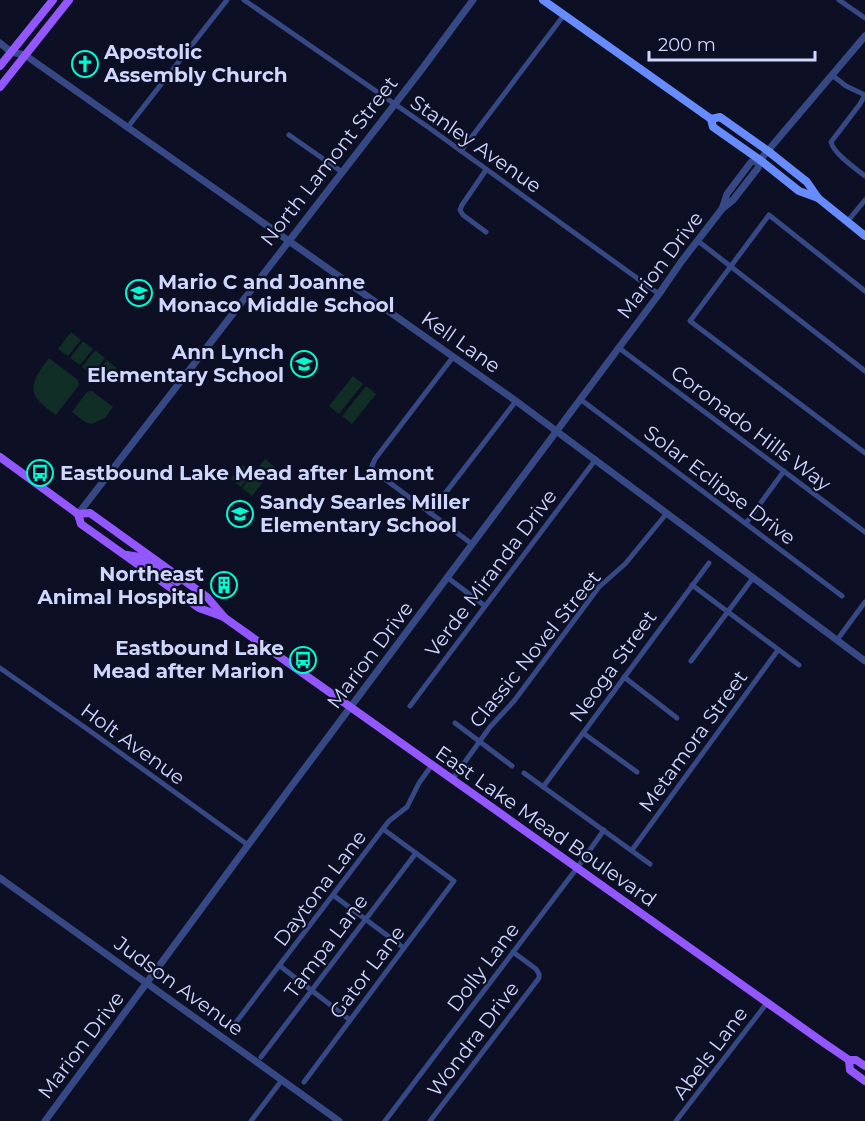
<svg xmlns="http://www.w3.org/2000/svg" width="865" height="1121" font-family="Montserrat,sans-serif">
  <style>
    .park { fill: #102e25 }
    .lines { fill: none; stroke-linecap: round; stroke-linejoin: round }
    .minor { stroke: #364985; stroke-width: 5 }
    .tertiary { stroke: #364985; stroke-width: 7 }
    .secondary { stroke: #678cff; stroke-width: 8 }
    .primary { stroke: #9357ff; stroke-width: 8 }
    .labels { text-anchor: middle; stroke-width: 4.5; stroke-linejoin: round; paint-order: stroke }
    .poi-label { font-size: 20px; font-weight: bold; fill: #d0d7ff; stroke: #0d0f24; text-anchor: start }
    .street-label { font-size: 20px; fill: #d0d7ff; stroke: #0d0f24 }
  </style>
  <rect width="100%" height="100%" fill="#0d0f24"/>
  <!-- park -->
  <g class="park">
    <polygon points="71,332 81,340 68,356 58,349"/>
    <polygon points="83,341 93,349 80,365 70,358"/>
    <polygon points="95,350 105,358 92,375 82,367"/>
    <path d="M49,358L78,380L79,385L56,415C51,411 44,407 40,402C25,388 40,370 49,358Z"/>
    <polygon points="107,360 117,368 104,384 94,376"/>
    <polygon points="353,376 363,384 339,414 329,406"/>
    <polygon points="366,386 376,394 352,424 342,416"/>
    <polygon points="92,391 113,407 105,418 92,424 85,422 72,412 87,392"/>
    <polygon points="265,459 275,467 264,481 254,473"/>
    <polygon points="242,465 252,473 241,487 231,479"/>
    <polygon points="253,474 263,482 252,496 242,488"/>
  </g>
  <g class="lines">
    <!-- minor -->
    <g class="minor">
      <polyline points="244,0 428,127 659,294"/>
      <polyline points="839,0 865,18"/>
      <polyline points="832,75 846,86 865,95"/>
      <path d="M865,95L860,104L831,142C834,154 855,168 865,176"/>
      <polyline points="127,128 227,0"/>
      <polyline points="289,135 342,172"/>
      <polyline points="461,151 564,15"/>
      <polyline points="847,222 865,200"/>
      <polyline points="486,232 463,215 460,210 462,205 486,170"/>
      <polyline points="698,241 865,371"/>
      <polyline points="865,291 769,215 690,321 865,453"/>
      <polyline points="619,348 865,532"/>
      <polyline points="453,357 375,459 372,466 374,471 472,544"/>
      <polyline points="580,399 842,596"/>
      <polyline points="430,513 516,401"/>
      <polyline points="746,523 784,471"/>
      <polyline points="448,578 485,606"/>
      <polyline points="692,585 799,665"/>
      <polyline points="837,640 865,602"/>
      <polyline points="691,661 753,578"/>
      <polyline points="0,668 90,731 248,845"/>
      <polyline points="624,677 677,718"/>
      <polyline points="410,706 596,459"/>
      <polyline points="455,723 512,766"/>
      <polyline points="583,733 637,772"/>
      <polyline points="524,773 650,864"/>
      <polyline points="452,780 490,727 514,701 599,587 625,564 667,513"/>
      <polyline points="543,787 709,563"/>
      <polyline points="632,850 778,650"/>
      <polyline points="333,895 404,948"/>
      <polyline points="280,966 350,1020"/>
      <polyline points="231,1029 389,821 407,807 419,783 432,765"/>
      <polyline points="261,1057 416,853"/>
      <polyline points="304,1082 454,881 383,829"/>
      <polyline points="251,1121 282,1080"/>
      <polyline points="385,1121 577,868 604,830"/>
      <polyline points="430,1121 539,978 539,974 536,969 513,952"/>
      <polyline points="676,1121 767,1003"/>
    </g>
    <!-- tertiary -->
    <g class="tertiary">
      <polyline points="0,43 11,52 25,55 516,401 865,661"/>
      <polyline points="722,209 727,194 751,162 760,160"/>
      <polyline points="78,514 422,69 473,0"/>
      <polyline points="0,878 339,1121"/>
      <polyline points="45,1121 293,784 659,294 681,262 722,209 733,200 758,168 760,160 865,36"/>
    </g>
    <!-- secondary -->
    <g class="secondary">
      <polyline points="543,0 711,119 713,127 760,160 799,191 818,198"/>
      <polyline points="711,119 720,117 768,151 807,182 818,198 865,236"/>
    </g>
    <!-- primary -->
    <g class="primary">
      <polyline points="0,66 53,0"/>
      <polyline points="0,87 69,0"/>
      <polyline points="0,457 78,514 90,513 207,597 225,618 824,1043 849,1060 856,1060 865,1066"/>
      <polyline points="78,514 81,524 199,608 224,617"/>
      <polyline points="127,555 140,557 177,582 182,579"/>
      <polyline points="849,1060 850,1070 865,1081"/>
    </g>
  </g>
  <!-- icons -->
  <defs>
    <symbol id="church-ring" viewBox="-11 -11 22 22"><circle r="9.5" fill="#0d0f24" stroke="#00fbd0" stroke-width="1.5"/><path d="M-1.2-6h2.4v3.5h3.3v2.4h-3.3V6h-2.4V-.1h-3.3v-2.4h3.3Z" fill="#00fbd0"/></symbol>
    <symbol id="school-ring" viewBox="-11 -11 22 22"><circle r="9.5" fill="#0d0f24" stroke="#00fbd0" stroke-width="1.5"/><path d="M0-5L7-2L0 1L-7-2ZM-4 1L0 2.5L4 1V4Q0 6-4 4Z" fill="#00fbd0"/></symbol>
    <symbol id="bus-ring" viewBox="-11 -11 22 22"><circle r="9.5" fill="#0d0f24" stroke="#00fbd0" stroke-width="1.5"/><path d="M-5-6H5V4H4V6H2V4H-2V6H-4V4H-5ZM-3.5-4V0h7V-4ZM-3.5 1.2v1.5H-2V1.2ZM2 1.2v1.5H3.5V1.2Z" fill="#00fbd0"/></symbol>
    <symbol id="building-ring" viewBox="-11 -11 22 22"><circle r="9.5" fill="#0d0f24" stroke="#00fbd0" stroke-width="1.5"/><path d="M-4-6H4V6H1V3H-1V6H-4ZM-2.5-4.3h1.7v1.8h-1.7ZM.8-4.3h1.7v1.8H.8ZM-2.5-1h1.7V.8h-1.7ZM.8-1h1.7V.8H.8Z" fill="#00fbd0"/></symbol>
  </defs>
  <g fill-rule="evenodd">
    <use href="#church-ring" x="70" y="49" width="30" height="30"/>
    <use href="#school-ring" x="124" y="278" width="30" height="30"/>
    <use href="#school-ring" x="289" y="349" width="30" height="30"/>
    <use href="#bus-ring" x="25" y="458" width="30" height="30"/>
    <use href="#school-ring" x="225" y="499" width="30" height="30"/>
    <use href="#building-ring" x="209" y="570" width="30" height="30"/>
    <use href="#bus-ring" x="288" y="645" width="30" height="30"/>
  </g>
  <g class="labels">
    <!-- poi labels -->
    <g class="poi-label">
      <text x="104" y="59">Apostolic<tspan x="104" dy="23">Assembly Church</tspan></text>
      <text x="158" y="289">Mario C and Joanne<tspan x="158" dy="23">Monaco Middle School</tspan></text>
      <text x="284" y="359" text-anchor="end">Ann Lynch<tspan x="284" dy="23">Elementary School</tspan></text>
      <text x="60" y="480">Eastbound Lake Mead after Lamont</text>
      <text x="260" y="509">Sandy Searles Miller<tspan x="260" dy="23">Elementary School</tspan></text>
      <text x="204" y="581" text-anchor="end">Northeast<tspan x="204" dy="23">Animal Hospital</tspan></text>
      <text x="284" y="655" text-anchor="end">Eastbound Lake<tspan x="284" dy="23">Mead after Marion</tspan></text>
    </g>
    <!-- street labels -->
    <g class="street-label">
      <text transform="translate(476 144) rotate(35)" y="7">Stanley Avenue</text>
      <text transform="translate(329 161) rotate(-52)" y="7">North Lamont Street</text>
      <text transform="translate(660 265) rotate(-53)" y="7">Marion Drive</text>
      <text transform="translate(461 342) rotate(35)" y="7">Kell Lane</text>
      <text transform="translate(751 428) rotate(37)" y="7">Coronado Hills Way</text>
      <text transform="translate(720 485) rotate(37)" y="7">Solar Eclipse Drive</text>
      <text transform="translate(491 573) rotate(-53)" y="7">Verde Miranda Drive</text>
      <text transform="translate(535 649) rotate(-51)" y="7">Classic Novel Street</text>
      <text transform="translate(370 655) rotate(-53)" y="7">Marion Drive</text>
      <text transform="translate(613 666) rotate(-54)" y="7">Neoga Street</text>
      <text transform="translate(693 741) rotate(-54)" y="7">Metamora Street</text>
      <text transform="translate(133 744) rotate(36)" y="7">Holt Avenue</text>
      <text transform="translate(546 826) rotate(35)" y="7">East Lake Mead Boulevard</text>
      <text transform="translate(320 888) rotate(-53)" y="7">Daytona Lane</text>
      <text transform="translate(326 946) rotate(-53)" y="7">Tampa Lane</text>
      <text transform="translate(483 967) rotate(-53)" y="7">Dolly Lane</text>
      <text transform="translate(367 972) rotate(-53)" y="7">Gator Lane</text>
      <text transform="translate(179 986) rotate(36)" y="7">Judson Avenue</text>
      <text transform="translate(473 1039) rotate(-53)" y="7">Wondra Drive</text>
      <text transform="translate(81 1045) rotate(-53)" y="7">Marion Drive</text>
      <text transform="translate(710 1053) rotate(-53)" y="7">Abels Lane</text>
    </g>
  </g>
  <!-- scale -->
  <path d="M649 51v9h166v-9" fill="none" stroke="#d0d7ff" stroke-width="3"/>
  <text x="658" y="51" font-size="18" fill="#d0d7ff" stroke="#0d0f24" stroke-width="4.5" paint-order="stroke">200 m</text>
</svg>
